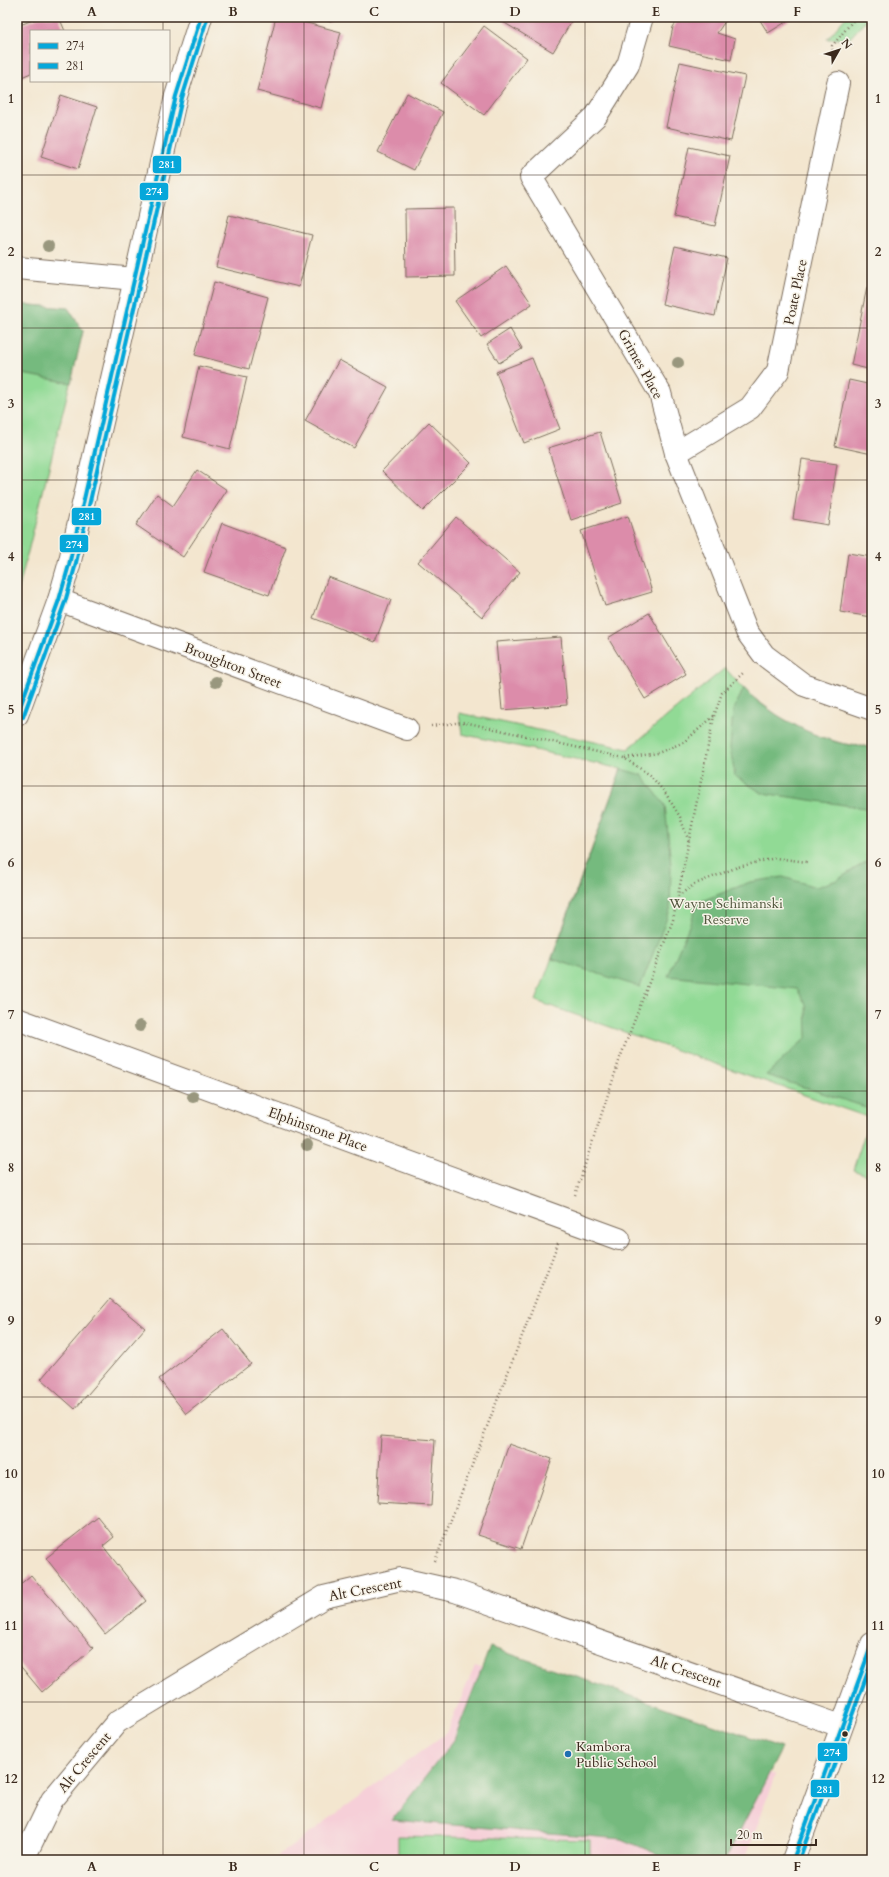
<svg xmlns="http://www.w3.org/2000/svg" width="889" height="1877" font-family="Cardo,serif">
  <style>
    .built { fill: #f6cfd8 }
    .green { fill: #91da95; stroke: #66825a }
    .forest { fill: #74ba7e; stroke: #58724e }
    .building { fill: #dc8caa }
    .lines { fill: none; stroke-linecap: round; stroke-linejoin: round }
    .minor-casing { stroke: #7b6c5c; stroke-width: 24 }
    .tertiary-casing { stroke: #7b6c5c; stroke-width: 24 }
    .path { stroke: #7b6c5c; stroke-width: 2.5; stroke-dasharray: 1 3; stroke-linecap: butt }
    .minor { stroke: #fff; stroke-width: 22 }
    .tertiary { stroke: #fff; stroke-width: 22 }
    .bus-1-casing { stroke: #f7f3e8; stroke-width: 7 }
    .bus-2-casing { stroke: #f7f3e8; stroke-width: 7 }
    .bus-1 { stroke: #06a7da; stroke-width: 4 }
    .bus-2 { stroke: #06a7da; stroke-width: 4 }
    .tree { fill: #99977e }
    .grid { fill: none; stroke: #3b2a1e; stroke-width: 1; stroke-opacity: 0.55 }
    .bus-dot { fill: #3b2a1e; stroke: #f7f3e8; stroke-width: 1.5 }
    .poi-dot { fill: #1f6fb2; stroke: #f7f3e8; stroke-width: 1.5 }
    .labels { text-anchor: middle; stroke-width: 3; stroke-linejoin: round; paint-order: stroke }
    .street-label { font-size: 14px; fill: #3b2a1e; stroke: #f7f3e8 }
    .park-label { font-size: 14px; fill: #50563c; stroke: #f7f3e8 }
    .poi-label { font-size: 14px; fill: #3b2a1e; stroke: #f7f3e8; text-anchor: start }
    .line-badge { stroke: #f7f3e8; stroke-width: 1.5 }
    .badge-label { font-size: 11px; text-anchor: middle; font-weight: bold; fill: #fff }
    .neatline { fill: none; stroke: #3b2a1e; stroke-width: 1.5 }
    .grid-label { font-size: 13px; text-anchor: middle; font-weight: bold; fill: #3b2a1e }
  </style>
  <rect width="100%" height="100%" fill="#f7f3e8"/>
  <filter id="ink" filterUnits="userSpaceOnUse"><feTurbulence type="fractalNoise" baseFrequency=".025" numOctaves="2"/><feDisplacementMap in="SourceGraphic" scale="8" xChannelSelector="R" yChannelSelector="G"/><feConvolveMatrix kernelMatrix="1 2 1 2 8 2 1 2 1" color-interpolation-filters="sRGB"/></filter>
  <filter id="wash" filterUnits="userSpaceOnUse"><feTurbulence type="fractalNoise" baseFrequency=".012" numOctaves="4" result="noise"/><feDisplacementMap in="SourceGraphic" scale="16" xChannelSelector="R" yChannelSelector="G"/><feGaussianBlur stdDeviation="0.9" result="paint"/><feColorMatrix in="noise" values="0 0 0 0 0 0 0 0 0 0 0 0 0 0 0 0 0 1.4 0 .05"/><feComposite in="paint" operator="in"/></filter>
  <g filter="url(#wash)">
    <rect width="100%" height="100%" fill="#f3e6cf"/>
    <!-- built -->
    <polygon class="built" points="475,1666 775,1775 745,1860 273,1860 446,1733"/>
    <!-- green -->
    <g class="green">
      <polygon points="846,17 869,17 849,39 827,39"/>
      <polygon points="17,304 68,308 83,331 17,596"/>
      <polygon points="725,668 748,694 780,717 812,734 844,744 872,747 872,1177 853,1170 870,1118 536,1001 621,769 462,734 459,713 628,749"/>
      <polygon points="398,1836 590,1840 590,1860 398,1860"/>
    </g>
    <!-- forest -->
    <g class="forest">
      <polygon points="17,304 68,308 83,331 71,383 17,373"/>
      <path d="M744,688C765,712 813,738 845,744C854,746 863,746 872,747V809L762,793L735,776L730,748L733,711Z"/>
      <polygon points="621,769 642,775 665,805 671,865 670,910 640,987 552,959"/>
      <polygon points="872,858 872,1109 766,1075 807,1037 806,1005 797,989 668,976 699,902 750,882 783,877 816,887 837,880"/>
      <polygon points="490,1647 782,1748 725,1860 671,1860 622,1839 392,1820 454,1740"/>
    </g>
    <g id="blocks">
      <!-- building -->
      <g class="building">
        <polygon points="41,17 59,17 65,31 31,31 31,73 17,79 17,26"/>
        <polygon points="276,17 284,17 341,32 321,108 257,91"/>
        <polygon points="315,17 332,17 331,22"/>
        <polygon points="506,17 574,17 553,52 503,22"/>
        <polygon points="680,17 728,17 717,33 735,39 731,60 669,46 673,27"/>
        <polygon points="758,17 794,17 768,33"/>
        <polygon points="484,26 527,58 484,115 441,83"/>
        <polygon points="680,62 745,76 731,141 666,127"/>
        <polygon points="407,93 443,112 414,170 378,152"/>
        <polygon points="61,95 97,107 78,169 41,157"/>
        <polygon points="17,141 21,142 18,157 17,157"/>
        <polygon points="689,147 730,156 715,226 674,217"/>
        <polygon points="454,208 455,276 406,277 405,209"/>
        <polygon points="229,215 312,235 299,287 216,267"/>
        <polygon points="675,246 727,258 715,316 662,304"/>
        <polygon points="506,266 532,304 481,338 455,301"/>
        <polygon points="214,282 268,297 249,369 195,355"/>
        <polygon points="867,287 872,288 872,370 851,365"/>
        <polygon points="510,329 522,349 499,363 487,344"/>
        <polygon points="532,358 560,429 524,443 496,372"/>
        <polygon points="339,360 388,387 354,448 305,421"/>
        <polygon points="199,366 247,377 230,449 183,437"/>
        <polygon points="849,380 872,385 872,454 835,446"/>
        <polygon points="429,422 471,463 423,511 382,471"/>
        <polygon points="600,432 622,503 571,520 548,448"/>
        <polygon points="802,459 837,464 828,525 793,519"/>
        <polygon points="197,470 227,490 183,557 136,525 157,494 173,506"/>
        <polygon points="628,516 652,592 605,606 581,531"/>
        <polygon points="456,517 520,572 482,617 418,562"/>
        <polygon points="222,523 286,547 269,595 204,572"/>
        <polygon points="848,553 872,557 872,617 840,612"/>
        <polygon points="328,577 391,600 375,642 313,618"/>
        <polygon points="649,613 686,674 645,699 608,638"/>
        <polygon points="561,637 567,705 502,710 496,642"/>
        <polygon points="110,1299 145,1328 75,1409 41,1379"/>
        <polygon points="223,1329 251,1364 186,1414 159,1379"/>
        <polygon points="381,1436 435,1440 431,1506 377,1503"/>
        <polygon points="509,1444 552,1459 521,1549 478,1535"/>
        <polygon points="98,1517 114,1537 103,1546 146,1601 105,1634 46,1558"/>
        <polygon points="31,1575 93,1648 42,1692 17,1662 17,1587"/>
      </g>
    </g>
  </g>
  <g filter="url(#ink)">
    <use href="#blocks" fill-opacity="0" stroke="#7b6c5c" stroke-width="1"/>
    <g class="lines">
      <defs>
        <g id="minor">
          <polyline points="642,17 628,65 596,116 531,177 660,393 676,453 747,632 764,655 804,685 872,709"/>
          <polyline points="17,268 135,279"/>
          <polyline points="676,453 750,408 778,371 838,83"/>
          <polyline points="59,600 407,729"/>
          <polyline points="17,1019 619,1239"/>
          <polyline points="23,1860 52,1800 117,1722 324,1597 401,1579 455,1591 841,1726"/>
        </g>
        <g id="tertiary">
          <polyline points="17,715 59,600 69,565 135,279 176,96 201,17"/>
          <polyline points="793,1860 872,1644"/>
        </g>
      </defs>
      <!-- minor casing -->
      <use href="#minor" class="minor-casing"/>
      <!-- tertiary casing -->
      <use href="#tertiary" class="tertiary-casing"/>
      <!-- path -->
      <g class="path">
        <polyline points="834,58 832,46 856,17"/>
        <polyline points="431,726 464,722 624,758 650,775 666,794 680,817 689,842"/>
        <polyline points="625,758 658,753 684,742 714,716"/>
        <polyline points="678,896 695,884 738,867 775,858 807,862"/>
        <polyline points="575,1195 620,1058 673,920 714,716 722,693 744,672"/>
        <polyline points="435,1561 558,1243"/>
      </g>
      <!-- minor -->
      <use href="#minor" class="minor"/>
      <!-- tertiary -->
      <use href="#tertiary" class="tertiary"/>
      <defs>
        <g id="bus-1">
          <polyline points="17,715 59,600 69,565 176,96 201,17"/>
          <polyline points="793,1860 872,1644"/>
        </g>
        <g id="bus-2">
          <polyline points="23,717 65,602 75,567 182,98 207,19"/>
          <polyline points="799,1860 872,1661"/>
        </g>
      </defs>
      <!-- bus-1 casing -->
      <use href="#bus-1" class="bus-1-casing"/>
      <!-- bus-2 casing -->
      <use href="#bus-2" class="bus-2-casing"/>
      <!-- bus-1 -->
      <use href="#bus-1" class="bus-1"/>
      <!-- bus-2 -->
      <use href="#bus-2" class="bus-2"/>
    </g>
    <!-- trees -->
    <g class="tree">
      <circle cx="48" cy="246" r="6"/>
      <circle cx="678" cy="363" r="6"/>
      <circle cx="216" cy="682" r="6"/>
      <circle cx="140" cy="1026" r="6"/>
      <circle cx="193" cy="1097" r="6"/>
      <circle cx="307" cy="1145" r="6"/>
    </g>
  </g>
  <!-- grid -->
  <path class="grid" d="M163,17V31M304,17V1860M444,17V1860M585,17V1860M726,17V1860M163,81V1860M17,175H872M17,328H872M17,480H872M17,633H872M17,786H872M17,938H872M17,1091H872M17,1244H872M17,1397H872M17,1550H872M17,1702H872"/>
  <!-- markers -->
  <circle class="bus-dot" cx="845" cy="1734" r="3.5"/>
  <circle class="poi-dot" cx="568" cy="1754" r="4"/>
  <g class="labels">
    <!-- street labels -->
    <g class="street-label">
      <text transform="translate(795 292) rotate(-78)" y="5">Poate Place</text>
      <text transform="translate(641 364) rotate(61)" y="5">Grimes Place</text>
      <text transform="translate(233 665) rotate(21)" y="5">Broughton Street</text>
      <text transform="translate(318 1129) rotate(20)" y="5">Elphinstone Place</text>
      <text transform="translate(365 1589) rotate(-11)" y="5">Alt Crescent</text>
      <text transform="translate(686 1671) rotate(19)" y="5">Alt Crescent</text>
      <text transform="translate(84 1762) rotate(-50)" y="5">Alt Crescent</text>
    </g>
    <!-- park labels -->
    <g class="park-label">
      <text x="726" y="908">Wayne Schimanski<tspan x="726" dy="16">Reserve</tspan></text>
    </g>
    <!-- poi labels -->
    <g class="poi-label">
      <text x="576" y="1751">Kambora<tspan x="576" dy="16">Public School</tspan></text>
    </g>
  </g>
  <g class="line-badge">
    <rect x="152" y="155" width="30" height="19" rx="4" fill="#06a7da"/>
    <rect x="139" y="182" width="30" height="19" rx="4" fill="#06a7da"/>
    <rect x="71" y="507" width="31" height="19" rx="4" fill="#06a7da"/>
    <rect x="59" y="534" width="30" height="19" rx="4" fill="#06a7da"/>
    <rect x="817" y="1742" width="31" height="20" rx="4" fill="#06a7da"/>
    <rect x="810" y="1779" width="30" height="19" rx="4" fill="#06a7da"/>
  </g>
  <g class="badge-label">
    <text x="167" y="168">281</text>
    <text x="154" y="195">274</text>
    <text x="87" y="520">281</text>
    <text x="74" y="548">274</text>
    <text x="832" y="1756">274</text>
    <text x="825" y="1793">281</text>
  </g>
  <!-- margin -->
  <rect width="889" height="1877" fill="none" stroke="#f7f3e8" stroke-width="44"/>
  <!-- legend -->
  <rect x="30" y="30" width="140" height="52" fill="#f7f3e8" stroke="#aca397"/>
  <rect x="38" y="43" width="20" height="6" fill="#06a7da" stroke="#aca397"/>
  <text x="66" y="50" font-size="12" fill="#3b2a1e">274</text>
  <rect x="38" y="63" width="20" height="6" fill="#06a7da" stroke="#aca397"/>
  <text x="66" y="70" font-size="12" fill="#3b2a1e">281</text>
  <!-- north arrow -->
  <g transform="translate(839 50) rotate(51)" stroke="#f7f3e8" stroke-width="3" paint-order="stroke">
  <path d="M0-3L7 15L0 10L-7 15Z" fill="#3b2a1e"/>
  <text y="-6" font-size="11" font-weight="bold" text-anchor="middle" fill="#3b2a1e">N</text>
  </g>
  <!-- scale -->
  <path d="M731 1839v6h85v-6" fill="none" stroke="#3b2a1e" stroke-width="2"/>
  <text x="737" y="1839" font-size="12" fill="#3b2a1e" stroke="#f7f3e8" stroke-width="3" paint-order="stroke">20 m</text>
  <rect x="22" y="22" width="845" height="1833" class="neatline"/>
  <g class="grid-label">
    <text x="92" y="16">A</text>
    <text x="233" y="16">B</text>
    <text x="374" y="16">C</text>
    <text x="515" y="16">D</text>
    <text x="656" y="16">E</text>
    <text x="797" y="16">F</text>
    <text x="11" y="103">1</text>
    <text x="878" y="103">1</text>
    <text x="11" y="256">2</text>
    <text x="878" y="256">2</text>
    <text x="11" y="408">3</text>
    <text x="878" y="408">3</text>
    <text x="11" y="561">4</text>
    <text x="878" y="561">4</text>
    <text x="11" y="714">5</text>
    <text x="878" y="714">5</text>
    <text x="11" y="867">6</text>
    <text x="878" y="867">6</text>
    <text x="11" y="1019">7</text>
    <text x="878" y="1019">7</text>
    <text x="11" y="1172">8</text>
    <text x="878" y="1172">8</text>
    <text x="11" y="1325">9</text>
    <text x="878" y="1325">9</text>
    <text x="11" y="1478">10</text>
    <text x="878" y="1478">10</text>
    <text x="11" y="1630">11</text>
    <text x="878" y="1630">11</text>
    <text x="11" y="1783">12</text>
    <text x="878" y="1783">12</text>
    <text x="92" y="1871">A</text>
    <text x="233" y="1871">B</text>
    <text x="374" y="1871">C</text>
    <text x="515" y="1871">D</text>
    <text x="656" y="1871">E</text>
    <text x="797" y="1871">F</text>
  </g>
</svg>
